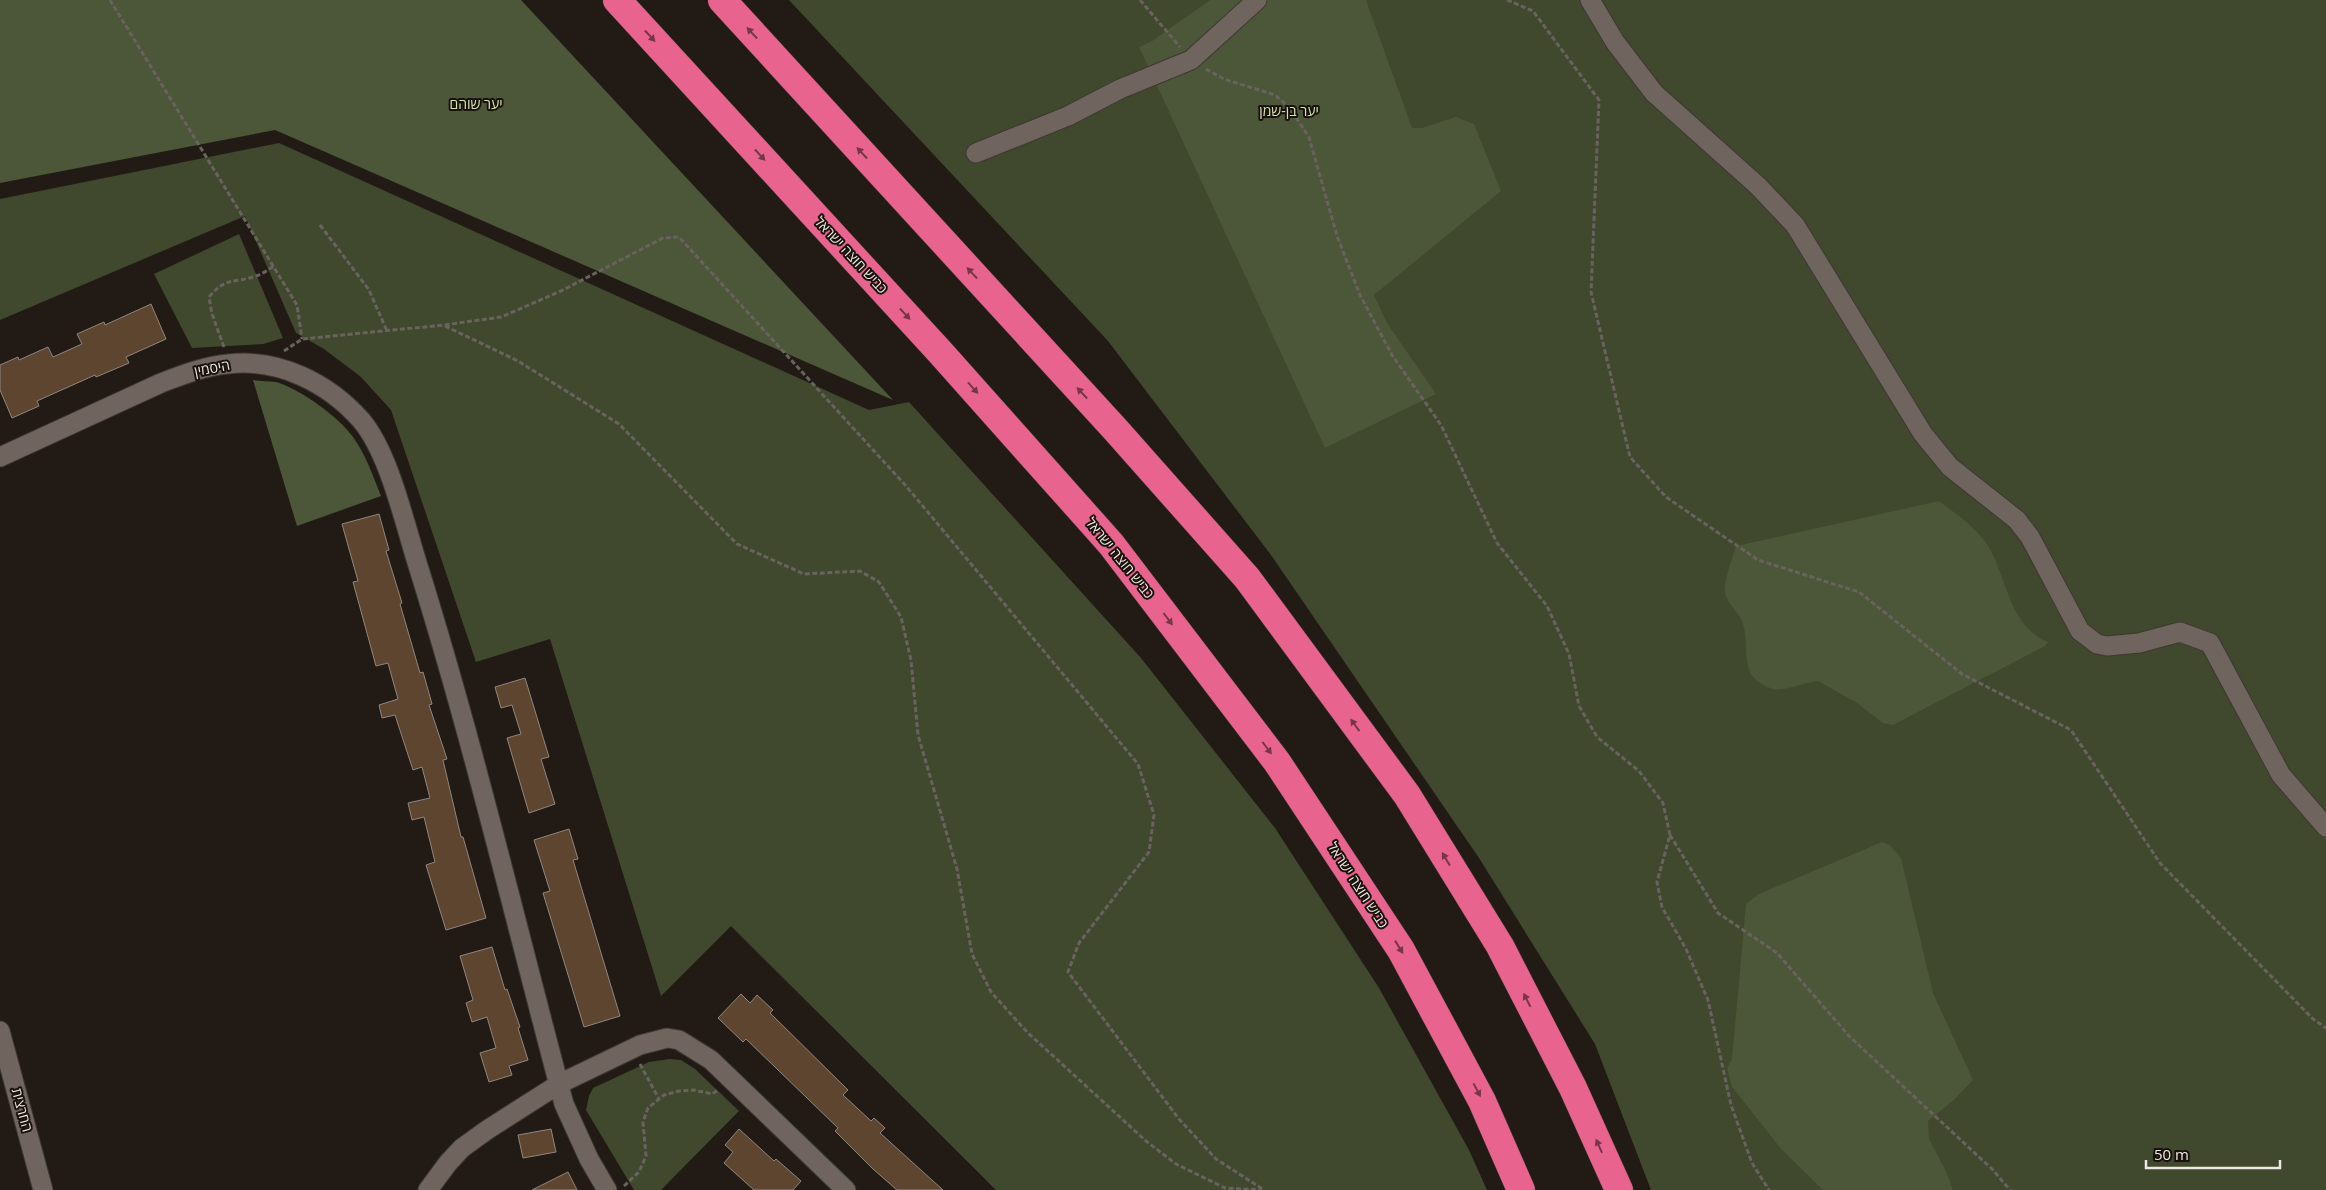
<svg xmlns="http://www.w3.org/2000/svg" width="2326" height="1190" font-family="'Open Sans',Heebo,sans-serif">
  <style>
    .green { fill: #40482d }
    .forest { fill: #4c5638 }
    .building { fill: #5e452f; stroke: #90867f }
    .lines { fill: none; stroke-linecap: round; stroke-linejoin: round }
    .street-casing { stroke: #3e3834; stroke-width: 21 }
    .highway-casing { stroke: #3e3834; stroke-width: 29 }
    .path { stroke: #69635e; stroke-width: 3; stroke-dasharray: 5 2.5; stroke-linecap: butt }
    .street { stroke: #6f655e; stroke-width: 19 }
    .highway { stroke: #e9638f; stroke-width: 28 }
    .oneway { fill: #773647 }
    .labels { text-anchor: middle; stroke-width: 4; stroke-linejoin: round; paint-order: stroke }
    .park-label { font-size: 14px; fill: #d1e3aa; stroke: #19120c }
    .street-label { font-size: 14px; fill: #ede8e4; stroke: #19120c }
  </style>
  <rect width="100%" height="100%" fill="#221b15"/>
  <!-- green -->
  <g class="green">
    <polygon points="789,0 2326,0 2326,1190 1651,1190 1595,1044 1479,858 1271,555 1108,341"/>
    <polygon points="279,143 869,410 909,402 1141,658 1275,828 1379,988 1469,1150 1487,1190 996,1190 731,926 661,996 550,639 476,662 391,410 361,377 324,349 296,333 245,216 0,320 0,199"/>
    <polygon points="239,234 283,338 263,344 192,348 154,274"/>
    <polygon points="669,1059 681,1060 695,1069 739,1111 661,1190 634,1190 586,1110 589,1096 593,1088 649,1062"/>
  </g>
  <!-- forest -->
  <g class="forest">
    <polygon points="0,0 521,0 893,400 275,130 0,183"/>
    <polygon points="1210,0 1366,0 1412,128 1422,128 1456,117 1474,124 1501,191 1374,295 1387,323 1436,394 1325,448 1139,47 1152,41"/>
    <path d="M253,380C260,381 269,381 276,382C300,389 339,417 353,437C366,455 373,476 381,496L297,526Z"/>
    <path d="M1939,501C1959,516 1979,529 1991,551C2008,583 2010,626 2048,642L2045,646L1893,725L1883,723L1857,703L1818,681C1805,682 1784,692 1773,689C1735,677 1752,649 1742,621C1738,611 1727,604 1725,592C1724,578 1732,560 1736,546Z"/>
    <polygon points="1882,842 1890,845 1901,858 1933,993 1973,1080 1954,1100 1928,1121 1929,1139 1946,1171 1953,1190 1823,1190 1782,1150 1732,1087 1727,1068 1732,1059 1746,904 1759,894"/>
  </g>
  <!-- building -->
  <g class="building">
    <polygon points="151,304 166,339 126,357 129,363 96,377 95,375 37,401 39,406 12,418 0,390 0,365 18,357 19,360 48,347 53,357 82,344 77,334 104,322 105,325"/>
    <polygon points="379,514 389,550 386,551 402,603 400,604 420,673 423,672 432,704 429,705 447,759 443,760 461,837 463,837 486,918 446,930 426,865 435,862 424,817 412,820 408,803 430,798 422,767 413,770 395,715 382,718 379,705 398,699 388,663 376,666 353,582 358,581 342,524"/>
    <polygon points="525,678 549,757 541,759 555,804 529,813 507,738 521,734 512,705 501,708 495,687"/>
    <polygon points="569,829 578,859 573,860 620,1016 584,1027 543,893 550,891 534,840"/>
    <polygon points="492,947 505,990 507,989 520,1027 518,1028 528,1060 509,1066 512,1075 489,1082 480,1053 496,1048 487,1017 472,1022 466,1003 473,1000 460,956"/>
    <polygon points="741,994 750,1003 757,995 773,1010 770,1013 848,1090 843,1095 871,1121 874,1118 885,1128 880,1133 943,1190 897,1190 873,1169 835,1131 838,1128 746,1039 743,1042 718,1018"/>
    <polygon points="551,1129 556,1152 523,1158 518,1135"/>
    <polygon points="739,1129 774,1161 776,1159 801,1181 793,1190 754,1190 724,1163 733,1152 725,1145"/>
    <polygon points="568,1172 577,1190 532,1190"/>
  </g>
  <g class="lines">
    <defs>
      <g id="street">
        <polyline points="1590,0 1615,42 1654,93 1758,186 1795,225 1923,434 1950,467 2017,520 2030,537 2080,631 2097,644 2107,646 2139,643 2180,632 2210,643 2281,775 2326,827"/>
        <polyline points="976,153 1068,116 1120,89 1191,60 1257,0"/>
        <path d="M0,457L161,383C182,375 205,366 228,364C279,358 328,383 361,420C390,454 405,526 419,569C474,745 516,925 564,1104L589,1159L607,1190"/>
        <polyline points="0,1031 43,1190"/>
        <polyline points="428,1190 448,1163 462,1148 487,1130 559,1084 640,1045 667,1038 679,1040 711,1060 846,1190"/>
      </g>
      <g id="highway">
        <polyline points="617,0 940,352 1111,544 1277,762 1401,950 1482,1101 1521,1190"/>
        <polyline points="722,0 1115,429 1247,578 1407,795 1500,946 1573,1088 1619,1190"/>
      </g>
    </defs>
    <!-- street casing -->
    <use href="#street" class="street-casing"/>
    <!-- highway casing -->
    <use href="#highway" class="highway-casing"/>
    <!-- path -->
    <g class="path">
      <polyline points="110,0 297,305 302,339"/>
      <polyline points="1140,0 1180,47"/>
      <polyline points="1507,0 1533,11 1599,100 1591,292 1630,457 1666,497 1758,560 1859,592 1962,674 2071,730 2160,863 2313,1019 2326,1028"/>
      <polyline points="1206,69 1224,79 1275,95 1289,107 1309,137 1337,236 1360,295 1392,355 1441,425 1497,543 1547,606 1569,654 1579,706 1597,737 1639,771 1663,803 1670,835 1657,882 1662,907 1686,949 1708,1000 1731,1105 1752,1163 1769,1190"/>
      <polyline points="320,225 369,290 387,331"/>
      <polyline points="445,326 518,361 619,424 737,544 804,574 860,571 879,582 901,617 911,660 918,735 957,869 972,954 991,992 1027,1032 1146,1141 1176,1164 1225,1188 1261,1190"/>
      <path d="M224,347L212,314L209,297C227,276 233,284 256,276C262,274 268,270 274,266"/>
      <polyline points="284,351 302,339 444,325 501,317 561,291 663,238 679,237 906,486 1138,764 1154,815 1149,852 1079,943 1068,972 1179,1119 1216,1159 1264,1190"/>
      <polyline points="1670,835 1718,913 1777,953 1849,1036 1993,1170 2010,1190"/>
      <polyline points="640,1064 659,1099"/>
      <polyline points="624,1186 639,1172 646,1156 643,1122 648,1108 664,1095 679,1091 694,1090 712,1094 718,1090"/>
    </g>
    <!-- street -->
    <use href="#street" class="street"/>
    <!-- highway -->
    <use href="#highway" class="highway"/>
  </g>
  <!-- one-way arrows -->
  <defs><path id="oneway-solid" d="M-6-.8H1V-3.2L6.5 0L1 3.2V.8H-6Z" transform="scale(1.25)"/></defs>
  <g class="oneway">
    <use href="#oneway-solid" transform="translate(752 33) rotate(-133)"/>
    <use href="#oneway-solid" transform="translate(650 36) rotate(47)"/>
    <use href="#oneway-solid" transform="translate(862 153) rotate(-133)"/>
    <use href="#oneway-solid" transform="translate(760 155) rotate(47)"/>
    <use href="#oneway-solid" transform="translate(972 273) rotate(-133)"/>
    <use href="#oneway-solid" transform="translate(905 314) rotate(47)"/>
    <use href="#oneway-solid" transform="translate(973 388) rotate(48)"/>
    <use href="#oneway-solid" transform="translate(1082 393) rotate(-133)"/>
    <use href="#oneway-solid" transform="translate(1168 619) rotate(53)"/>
    <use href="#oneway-solid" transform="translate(1355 725) rotate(-126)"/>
    <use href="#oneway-solid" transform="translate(1267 748) rotate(53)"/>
    <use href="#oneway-solid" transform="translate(1446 859) rotate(-121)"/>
    <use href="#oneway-solid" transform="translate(1399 947) rotate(58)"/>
    <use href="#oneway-solid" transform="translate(1527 1000) rotate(-117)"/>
    <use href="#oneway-solid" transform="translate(1477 1090) rotate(62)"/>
    <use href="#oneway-solid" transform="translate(1599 1146) rotate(-114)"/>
  </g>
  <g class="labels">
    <!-- park labels -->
    <g class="park-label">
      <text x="476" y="109">יער שוהם</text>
      <text x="1289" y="116">יער בן-שמן</text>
    </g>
    <!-- street labels -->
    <g class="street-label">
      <text transform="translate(851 255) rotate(47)" y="5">כביש חוצה ישראל</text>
      <text transform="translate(212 368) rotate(-11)" y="5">היסמין</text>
      <text transform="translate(1120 558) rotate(51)" y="5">כביש חוצה ישראל</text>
      <text transform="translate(1358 885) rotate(57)" y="5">כביש חוצה ישראל</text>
      <text transform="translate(22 1110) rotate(75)" y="5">החרצית</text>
    </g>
  </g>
  <!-- scale -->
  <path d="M2146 1160v8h134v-8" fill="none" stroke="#ede8e4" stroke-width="2.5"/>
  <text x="2154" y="1160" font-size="15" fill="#ede8e4" stroke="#19120c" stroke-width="4" paint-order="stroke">50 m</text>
</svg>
